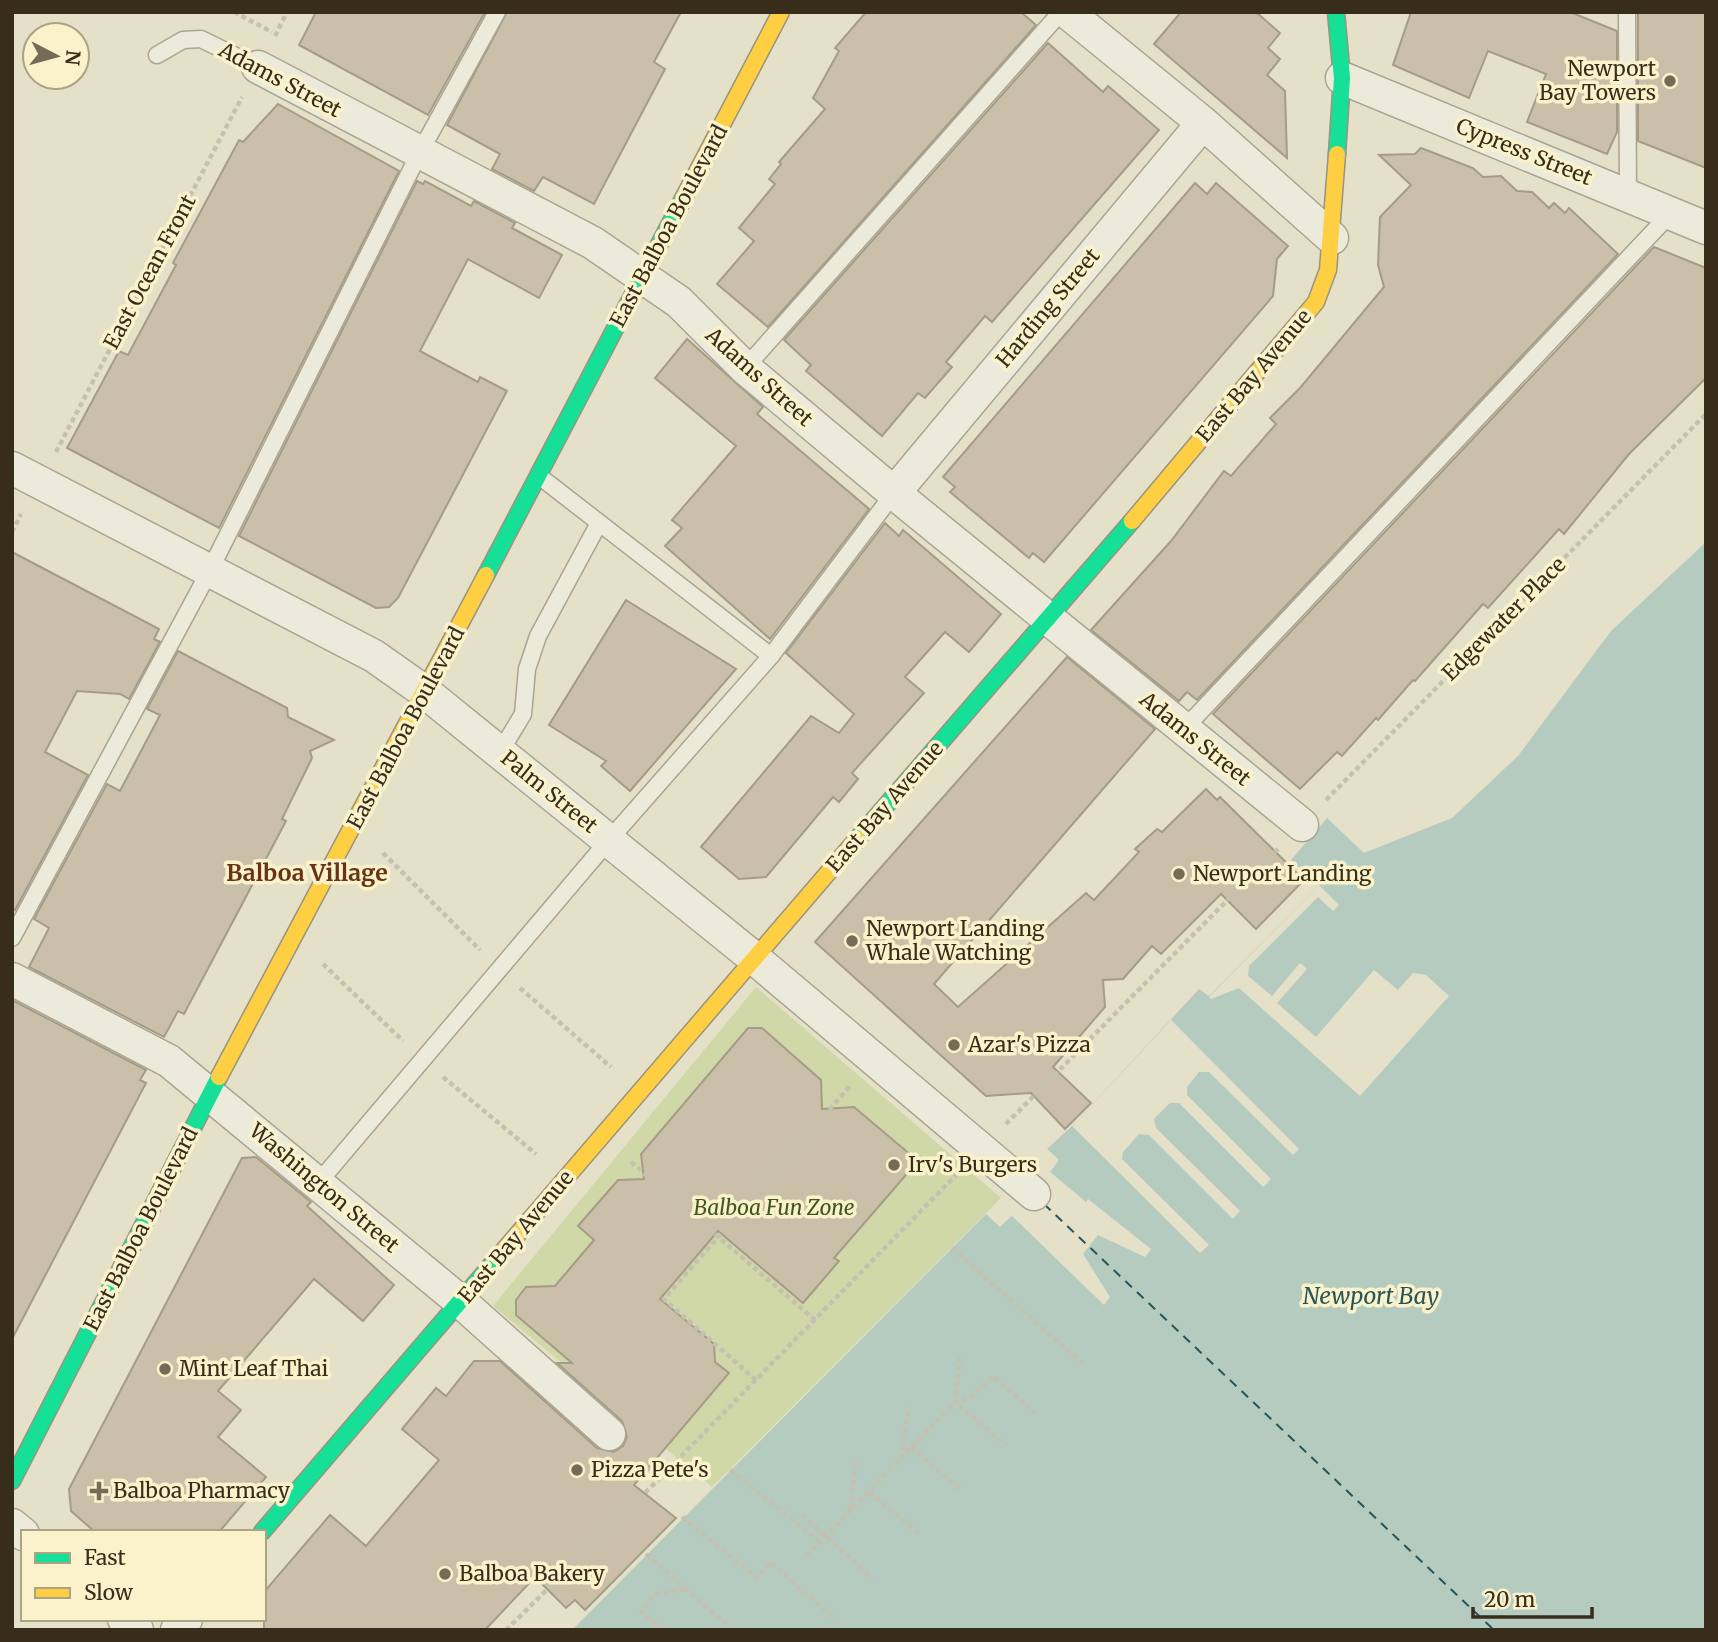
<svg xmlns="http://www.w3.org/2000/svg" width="1718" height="1642" font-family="Merriweather,serif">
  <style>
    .green { fill: #d0d8a8 }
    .water { fill: #b5cbc0 }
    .pier { fill: #e5e1c8 }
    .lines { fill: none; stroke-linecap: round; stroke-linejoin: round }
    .ferry { stroke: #27565a; stroke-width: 2; stroke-dasharray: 9 7; stroke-linecap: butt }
    .building { fill: #cabfa8; stroke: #a59c88; stroke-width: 2 }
    .lane-casing { stroke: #aaa492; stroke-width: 19 }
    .street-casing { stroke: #aaa492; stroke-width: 35 }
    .fast-casing { stroke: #999382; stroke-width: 19 }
    .slow-casing { stroke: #999382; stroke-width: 19 }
    .path { stroke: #c5c1b1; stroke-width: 4.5; stroke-dasharray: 5 3.5; stroke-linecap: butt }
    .lane { stroke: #eceadb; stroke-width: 16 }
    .street { stroke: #eceadb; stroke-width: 32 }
    .fast { stroke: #16e098; stroke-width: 16 }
    .slow { stroke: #ffcf43; stroke-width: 16 }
    .poi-dot { fill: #756c57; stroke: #f9f2cb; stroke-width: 2.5 }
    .labels { text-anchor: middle; stroke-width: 7; stroke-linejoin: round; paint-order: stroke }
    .poi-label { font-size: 21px; fill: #382d1a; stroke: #f9f2cb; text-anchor: start }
    .street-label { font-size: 21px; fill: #382d1a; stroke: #f9f2cb }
    .park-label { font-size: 21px; font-style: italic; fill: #40571e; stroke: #f9f2cb }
    .neighbourhood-label { font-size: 23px; font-weight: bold; fill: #693315; stroke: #f9f2cb }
    .water-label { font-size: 23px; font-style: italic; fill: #27565a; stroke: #f9f2cb }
  </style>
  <rect width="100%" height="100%" fill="#e5e1c8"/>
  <!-- green -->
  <polygon class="green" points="756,987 1001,1198 712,1487 493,1306"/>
  <!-- water -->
  <polygon class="water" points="1706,542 1706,1630 572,1630 986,1214 1000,1227 1034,1194 1059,1160 1047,1149 1072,1126 1199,989 1209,996 1319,885 1291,860 1327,818 1364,853 1452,818 1518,756 1611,631"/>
  <!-- pier -->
  <g class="pier">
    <polygon points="1319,885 1339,905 1333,911 1318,897 1249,966 1248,976 1272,996 1300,963 1307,969 1277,1003 1316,1037 1374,970 1398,990 1413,973 1426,975 1449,996 1360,1096 1239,988 1211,999 1209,997"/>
    <polygon points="1171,1020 1299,1149 1293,1155 1209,1072 1199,1072 1187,1087 1187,1095 1271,1179 1263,1187 1179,1103 1170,1103 1154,1119 1156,1128 1240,1211 1233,1219 1149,1135 1139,1134 1123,1152 1122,1159 1209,1245 1200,1253 1072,1126"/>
    <polygon points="1049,1171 1086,1202 1088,1199 1151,1249 1145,1257 1098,1235 1083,1254 1110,1297 1104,1305 1011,1215 1034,1194"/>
  </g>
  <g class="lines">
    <!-- ferry -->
    <polyline class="ferry" points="1044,1204 1494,1630"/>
  </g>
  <!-- building -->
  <g class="building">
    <polygon points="316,12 485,12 428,115 299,45"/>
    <polygon points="507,12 681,12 654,62 665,69 594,204 543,177 534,191 492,169 500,154 447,125"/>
    <polygon points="866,12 1021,12 1036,25 768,327 717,284 754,241 739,228 775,184 769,179 781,164 779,162 825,109 813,98 839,51 835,48"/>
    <polygon points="1181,12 1256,12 1280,33 1268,48 1280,59 1267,75 1285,91 1287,158 1154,44"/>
    <polygon points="1411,12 1570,12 1617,31 1617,132 1607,154 1527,122 1546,74 1488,51 1469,98 1393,65"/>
    <polygon points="1638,12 1706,12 1706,168 1638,141"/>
    <polygon points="1048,43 1103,92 1108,86 1159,130 992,322 985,316 946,362 952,367 925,398 918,393 882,436 806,371 811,365 784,340"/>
    <polygon points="278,104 399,171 219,528 67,448 119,351 128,355 176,265 173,263 239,140 243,142"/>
    <polygon points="1421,148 1473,168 1483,177 1501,176 1517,191 1532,192 1549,208 1554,203 1565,213 1569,208 1618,254 1197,700 1187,692 1179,701 1091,630 1171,541 1224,471 1231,476 1276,424 1270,418 1300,388 1384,287 1378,265 1380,217 1411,185 1379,155 1415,154"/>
    <polygon points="417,181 423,184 425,181 471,206 474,201 515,223 512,228 562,255 539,298 468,259 420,351 478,382 480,377 507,391 398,598 389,607 376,608 239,536"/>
    <polygon points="1195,183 1207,194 1216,183 1288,246 1277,259 1273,296 1044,562 1033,553 1029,558 950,492 955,487 943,477"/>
    <polygon points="1654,247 1706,268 1706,378 1629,454 1564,534 1559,529 1488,608 1483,604 1415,681 1413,680 1378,720 1376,718 1342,756 1337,752 1300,789 1213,714"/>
    <polygon points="687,339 763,407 757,414 869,509 770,639 665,546 682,528 672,520 736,446 655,378"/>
    <polygon points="885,523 899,536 903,530 1001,614 969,652 945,632 905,677 924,693 852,773 858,779 839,802 833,797 766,877 739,879 701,847 811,716 839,733 854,714 786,653"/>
    <polygon points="12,552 159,629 154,639 160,642 129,699 120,694 77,691 45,752 88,775 15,910 12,908"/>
    <polygon points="626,600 736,669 630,791 601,766 606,761 549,725"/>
    <polygon points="178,651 287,708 288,717 334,740 310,751 312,758 282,819 286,821 184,1014 178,1011 164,1037 29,967 49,928 34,919 107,784 120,791 160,715 147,709"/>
    <polygon points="1067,657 1155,729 934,984 958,1007 1086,893 1094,900 1139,852 1135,849 1157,829 1162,832 1206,789 1217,800 1220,797 1304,880 1256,929 1221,894 1161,954 1152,946 1123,979 1103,980 1105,1007 1053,1067 1091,1103 1065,1129 1031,1093 986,1096 815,942"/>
    <polygon points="12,1000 146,1070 140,1080 146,1083 12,1339"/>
    <polygon points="748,1028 762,1028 821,1080 822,1109 854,1107 918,1161 834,1258 839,1261 803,1303 718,1231 660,1299 714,1344 715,1362 729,1373 634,1485 676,1518 585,1610 575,1600 566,1608 535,1577 485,1630 264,1630 264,1592 330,1515 366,1546 439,1460 402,1429 436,1388 446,1396 474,1361 500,1361 597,1448 614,1452 623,1446 627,1437 622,1421 557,1363 572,1363 516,1315 516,1300 526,1287 555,1286 594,1240 578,1226 618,1180 644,1179 641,1154"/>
    <polygon points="256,1157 311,1202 307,1206 394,1285 363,1321 314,1279 218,1391 241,1410 218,1437 266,1477 219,1532 95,1532 71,1511 69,1489 242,1158"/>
  </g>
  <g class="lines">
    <defs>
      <g id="lane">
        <polyline points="1627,12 1628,195"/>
        <polyline points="157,55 183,40 201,39 258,67"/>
        <polyline points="745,368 1061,12"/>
        <polyline points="539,476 771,656"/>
        <polyline points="1183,730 1671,213"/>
        <polyline points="500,752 523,714 527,669 538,636 599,523"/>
        <polyline points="12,938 209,572 419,154 497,12"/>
        <polyline points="318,1183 609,840 771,656 894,493"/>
      </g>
      <g id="street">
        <polyline points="1067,12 1203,123 1332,238"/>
        <polyline points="258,67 593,243 679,302 745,368 894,493 1302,825"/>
        <polyline points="1342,78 1706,228"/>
        <polyline points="12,468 374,656 425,692 754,958 1034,1194"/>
        <polyline points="894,493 1203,123"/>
        <polyline points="12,979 169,1061 461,1302 609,1434"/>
        <polyline points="12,1525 23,1534"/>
        <polyline points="124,1619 137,1630"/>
        <polyline points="177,1630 186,1619"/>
      </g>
      <g id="fast">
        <polyline points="1336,12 1342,78 1337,154"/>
        <polyline points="486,575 684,197"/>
        <polyline points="857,839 1132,521"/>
        <polyline points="12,1481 219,1077"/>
        <polyline points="262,1532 498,1257"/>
      </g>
      <g id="slow">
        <polyline points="684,197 781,12"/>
        <polyline points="1132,521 1316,302 1328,270 1337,154"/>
        <polyline points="219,1077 486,575"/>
        <polyline points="498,1257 857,839"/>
      </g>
    </defs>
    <!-- lane casing -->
    <use href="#lane" class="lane-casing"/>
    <!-- street casing -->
    <use href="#street" class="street-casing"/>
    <!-- fast casing -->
    <use href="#fast" class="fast-casing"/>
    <!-- slow casing -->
    <use href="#slow" class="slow-casing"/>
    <!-- path -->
    <g class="path">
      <polyline points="234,12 272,32"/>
      <polyline points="275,36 287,12"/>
      <polyline points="56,452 242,97"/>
      <polyline points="12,532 21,514"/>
      <polyline points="1326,800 1706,414"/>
      <polyline points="383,853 480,950"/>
      <polyline points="323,964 403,1041"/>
      <polyline points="520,988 611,1067"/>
      <polyline points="443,1077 536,1154"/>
      <polyline points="1006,1124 1278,849"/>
      <polyline points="631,1162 815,1320"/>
      <polyline points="952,1248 1083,1364"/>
      <polyline points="960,1357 955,1403 1006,1445"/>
      <polyline points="756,1380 664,1299 850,1086"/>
      <polyline points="911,1447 961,1490"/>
      <polyline points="633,1456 659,1479"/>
      <polyline points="901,1458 909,1407"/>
      <polyline points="730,1470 820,1542"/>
      <polyline points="869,1492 919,1533"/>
      <polyline points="850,1510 856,1459"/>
      <polyline points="802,1515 873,1579"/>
      <polyline points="682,1517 757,1578 770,1562 836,1620"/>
      <polyline points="646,1554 733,1630"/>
      <polyline points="806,1556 955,1403 971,1397 993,1376 1035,1413"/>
      <polyline points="506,1630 659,1479 956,1175"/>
      <polyline points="663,1630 641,1611 655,1594 686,1589"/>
    </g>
    <!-- lane -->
    <use href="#lane" class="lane"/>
    <!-- street -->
    <use href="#street" class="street"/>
    <!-- fast -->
    <use href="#fast" class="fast"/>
    <!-- slow -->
    <use href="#slow" class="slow"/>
  </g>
  <!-- markers -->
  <g class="poi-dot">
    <circle cx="1670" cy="81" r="7"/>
    <circle cx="1179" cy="874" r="7"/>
    <circle cx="852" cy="941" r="7"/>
    <circle cx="954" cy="1045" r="7"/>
    <circle cx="894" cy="1165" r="7"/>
    <circle cx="165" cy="1369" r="7"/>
    <circle cx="577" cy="1470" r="7"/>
    <path d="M95.5 1480.5h7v7h7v7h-7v7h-7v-7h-7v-7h7z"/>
    <circle cx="445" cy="1574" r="7"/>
  </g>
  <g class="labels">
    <!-- poi labels -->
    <g class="poi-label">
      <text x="1656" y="76" text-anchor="end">Newport<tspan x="1656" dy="24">Bay Towers</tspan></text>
      <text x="1193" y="881">Newport Landing</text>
      <text x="866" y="936">Newport Landing<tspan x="866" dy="24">Whale Watching</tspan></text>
      <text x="968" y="1052">Azar's Pizza</text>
      <text x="908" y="1172">Irv's Burgers</text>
      <text x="179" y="1376">Mint Leaf Thai</text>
      <text x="591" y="1477">Pizza Pete's</text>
      <text x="113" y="1498">Balboa Pharmacy</text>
      <text x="459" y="1581">Balboa Bakery</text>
    </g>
    <!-- street labels -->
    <g class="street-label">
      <text transform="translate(280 80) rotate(28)" y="7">Adams Street</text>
      <text transform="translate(1524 152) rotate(22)" y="7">Cypress Street</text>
      <text transform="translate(669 226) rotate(-62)" y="7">East Balboa Boulevard</text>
      <text transform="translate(150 272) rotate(-62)" y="7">East Ocean Front</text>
      <text transform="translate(1048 308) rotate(-50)" y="7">Harding Street</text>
      <text transform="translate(1254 376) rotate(-50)" y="7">East Bay Avenue</text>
      <text transform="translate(759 377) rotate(42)" y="7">Adams Street</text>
      <text transform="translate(1504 619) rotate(-45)" y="7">Edgewater Place</text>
      <text transform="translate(406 728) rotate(-62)" y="7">East Balboa Boulevard</text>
      <text transform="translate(1195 739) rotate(39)" y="7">Adams Street</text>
      <text transform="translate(549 792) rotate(39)" y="7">Palm Street</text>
      <text transform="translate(885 807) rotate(-49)" y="7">East Bay Avenue</text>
      <text transform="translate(324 1188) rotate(40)" y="7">Washington Street</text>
      <text transform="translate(141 1229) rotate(-63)" y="7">East Balboa Boulevard</text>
      <text transform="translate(516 1237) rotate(-50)" y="7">East Bay Avenue</text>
    </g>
    <!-- park labels -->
    <g class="park-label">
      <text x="774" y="1215">Balboa Fun Zone</text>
    </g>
    <!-- neighbourhood labels -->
    <g class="neighbourhood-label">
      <text x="307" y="881">Balboa Village</text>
    </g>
    <!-- water labels -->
    <g class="water-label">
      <text x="1371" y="1304">Newport Bay</text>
    </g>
  </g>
  <!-- border -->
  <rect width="1718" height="1642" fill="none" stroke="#382d1a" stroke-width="28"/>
  <!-- legend -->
  <rect x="21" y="1530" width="245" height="91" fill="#f9f2cb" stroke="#aca384" stroke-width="2"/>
  <rect x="35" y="1553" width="35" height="10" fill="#16e098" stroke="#aca384" stroke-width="2"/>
  <text x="84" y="1565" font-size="21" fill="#382d1a">Fast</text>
  <rect x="35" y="1588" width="35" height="10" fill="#ffcf43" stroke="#aca384" stroke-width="2"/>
  <text x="84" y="1600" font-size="21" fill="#382d1a">Slow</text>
  <!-- north arrow -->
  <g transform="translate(56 56) rotate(96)"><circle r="33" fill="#f9f2cb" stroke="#aca384" stroke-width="2"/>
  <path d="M0-5L12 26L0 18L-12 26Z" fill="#756c57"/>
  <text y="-10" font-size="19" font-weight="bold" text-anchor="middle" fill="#382d1a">N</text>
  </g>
  <!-- scale -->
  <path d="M1473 1607v10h119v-10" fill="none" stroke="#382d1a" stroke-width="3.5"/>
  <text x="1484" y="1607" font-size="21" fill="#382d1a" stroke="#f9f2cb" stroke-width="5" paint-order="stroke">20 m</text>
</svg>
